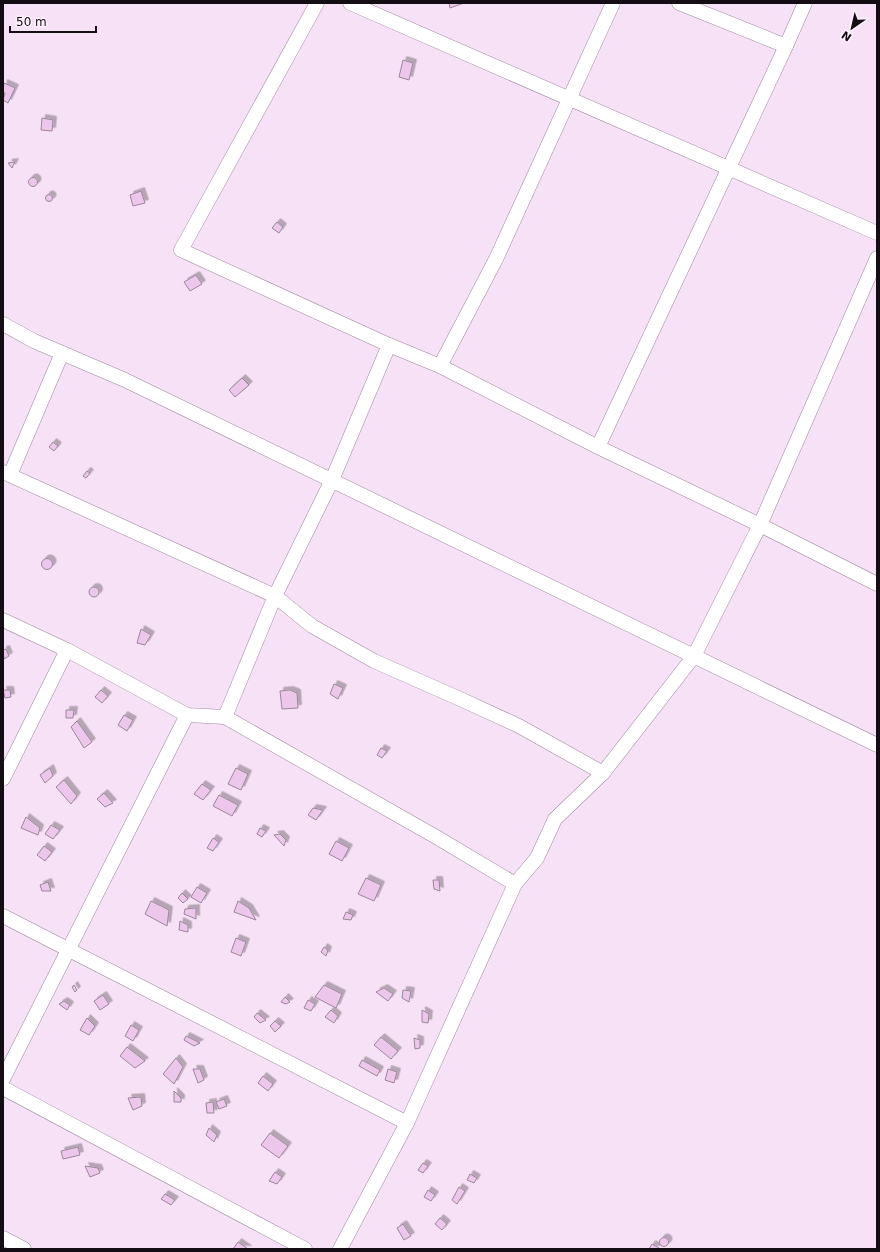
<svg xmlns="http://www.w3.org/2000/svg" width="880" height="1252" font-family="'DejaVu Sans',sans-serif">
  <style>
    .building { fill: #edc6ec; stroke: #9a8699; filter: url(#shadow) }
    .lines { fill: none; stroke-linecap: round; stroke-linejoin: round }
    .minor-casing { stroke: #9d899c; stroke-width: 15 }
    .minor { stroke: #fff; stroke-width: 14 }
  </style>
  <defs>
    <filter id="shadow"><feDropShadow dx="3.5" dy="-3.5" stdDeviation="0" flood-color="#0004"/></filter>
  </defs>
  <rect width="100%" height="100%" fill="#f7e1f6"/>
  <!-- building -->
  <g class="building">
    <polygon points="449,3 464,3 450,8"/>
    <polygon points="403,60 413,63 409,80 399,77"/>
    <polygon points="4,83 15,88 8,103 3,100 5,93 3,92"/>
    <polygon points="42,118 53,120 52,131 41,130"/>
    <polygon points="15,162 12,168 8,163"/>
    <circle cx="33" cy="182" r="4.5"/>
    <polygon points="141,191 145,203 133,206 130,195"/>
    <circle cx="49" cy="198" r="3.5"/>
    <polygon points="277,222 283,227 279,233 272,228"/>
    <polygon points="196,275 202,284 190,291 184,282"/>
    <polygon points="242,378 249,385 235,397 229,390"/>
    <polygon points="53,442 58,446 54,451 49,447"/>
    <polygon points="87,471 90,473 86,478 83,476"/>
    <circle cx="47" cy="564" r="5.5"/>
    <circle cx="94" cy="592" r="5"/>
    <polygon points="141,629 151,635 145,645 137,643"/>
    <polygon points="6,649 9,656 4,659 3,650"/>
    <polygon points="334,684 343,688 338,699 330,694"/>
    <polygon points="3,690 10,690 11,697 5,698"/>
    <polygon points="101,690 108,696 102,703 95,697"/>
    <polygon points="290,690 297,693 298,708 282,709 280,691"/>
    <polygon points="66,710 74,710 73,718 66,718"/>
    <polygon points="124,715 133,720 127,731 118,725"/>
    <polygon points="77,721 92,742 84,748 71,727"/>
    <polygon points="381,748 387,751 382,758 377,755"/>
    <polygon points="50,768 53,776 45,783 40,775"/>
    <polygon points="236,768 248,774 241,790 228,784"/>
    <polygon points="64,780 77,796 71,804 56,787"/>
    <polygon points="202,784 211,790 203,800 194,794"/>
    <polygon points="104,793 113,803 105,807 97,799"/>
    <polygon points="219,795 238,805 232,816 213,806"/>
    <polygon points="313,808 323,810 316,820 308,815"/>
    <polygon points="26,817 40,828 38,835 21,828"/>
    <polygon points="51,825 60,830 53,839 45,834"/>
    <polygon points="260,828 266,831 262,837 257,834"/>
    <polygon points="280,834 286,840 284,846 274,835"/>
    <polygon points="213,838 219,842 213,851 207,848"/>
    <polygon points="336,841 349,848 342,861 329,854"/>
    <polygon points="44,846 52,852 45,861 37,855"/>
    <polygon points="366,878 381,885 374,901 358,894"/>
    <polygon points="433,880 439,880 440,891 434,889"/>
    <polygon points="48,882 51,891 42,891 40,885"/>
    <polygon points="197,887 207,893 201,903 191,897"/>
    <polygon points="182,893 188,899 183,903 178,898"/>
    <polygon points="151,901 169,910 167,926 145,914"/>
    <polygon points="238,901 249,908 256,920 234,912"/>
    <polygon points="196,908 196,919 184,914 185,909"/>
    <polygon points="346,912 353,915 351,920 343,919"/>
    <polygon points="180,921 188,925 188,932 179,930"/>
    <polygon points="236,938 246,942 241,956 231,952"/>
    <polygon points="324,947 328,950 326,956 321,952"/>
    <polygon points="74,985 77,990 75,992 72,987"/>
    <polygon points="324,985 342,994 336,1008 315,997"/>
    <polygon points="384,988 393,994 388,1001 376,992"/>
    <polygon points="403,990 411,991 409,1002 402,998"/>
    <polygon points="103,995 109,1004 100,1010 94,1001"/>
    <polygon points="285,997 290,1002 286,1004 281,1002"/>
    <polygon points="308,1000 315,1004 311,1011 304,1008"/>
    <polygon points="64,1001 70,1005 67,1010 59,1004"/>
    <polygon points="331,1010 338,1016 334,1023 325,1017"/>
    <polygon points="422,1010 429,1014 428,1023 422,1022"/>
    <polygon points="257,1013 266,1020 260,1023 254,1017"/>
    <polygon points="87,1018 95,1026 89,1035 80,1030"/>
    <polygon points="275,1021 281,1026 275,1032 270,1026"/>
    <polygon points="131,1025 139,1030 133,1041 125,1036"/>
    <polygon points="186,1036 200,1043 194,1046 184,1040"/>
    <polygon points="381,1037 398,1051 391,1059 374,1045"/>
    <polygon points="414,1038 420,1040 420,1048 415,1049"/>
    <polygon points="127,1047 145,1061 135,1068 120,1056"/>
    <polygon points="176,1058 183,1067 174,1084 163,1074"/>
    <polygon points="362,1060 380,1070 377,1076 359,1066"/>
    <polygon points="193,1069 200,1069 204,1080 198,1083"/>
    <polygon points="388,1069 397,1072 394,1083 385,1080"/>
    <polygon points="263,1076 273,1084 268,1091 258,1083"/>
    <polygon points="174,1091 181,1098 181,1102 174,1102"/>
    <polygon points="141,1097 142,1106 133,1110 128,1098"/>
    <polygon points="224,1099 227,1106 219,1109 216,1102"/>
    <polygon points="213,1102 214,1113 207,1113 206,1103"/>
    <polygon points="209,1128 217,1135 214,1142 206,1135"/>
    <polygon points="270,1133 288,1146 279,1158 261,1145"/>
    <polygon points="78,1147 80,1155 63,1159 61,1151"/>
    <polygon points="423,1163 428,1166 423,1173 418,1170"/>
    <polygon points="85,1166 98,1168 100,1173 90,1177"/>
    <polygon points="275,1172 282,1177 277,1184 269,1181"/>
    <polygon points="470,1174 477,1178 474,1183 467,1180"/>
    <polygon points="459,1187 465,1191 457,1204 452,1200"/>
    <polygon points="428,1190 435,1195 431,1201 424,1197"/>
    <polygon points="165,1194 175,1200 171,1205 161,1199"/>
    <polygon points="440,1218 447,1224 442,1230 435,1224"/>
    <polygon points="403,1224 411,1236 404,1240 397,1228"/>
    <circle cx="664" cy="1242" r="4.5"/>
    <polygon points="238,1242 248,1249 233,1249"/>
    <polygon points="652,1244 659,1248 658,1249 649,1249"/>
  </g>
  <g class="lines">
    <defs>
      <g id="minor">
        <polyline points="317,3 181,250 389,345 440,366 598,447 760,525 694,656 603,773 555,819 537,858 515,884 407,1123 340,1249"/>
        <polyline points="350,3 877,233"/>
        <polyline points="679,3 786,46"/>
        <polyline points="877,258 760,525 877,584"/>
        <polyline points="3,324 34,341 125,380 877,745"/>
        <polyline points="440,366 496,259 613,3"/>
        <polyline points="598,447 786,46 805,3"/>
        <polyline points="3,472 275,596 312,626 374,661 458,698 519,726 603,773"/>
        <polyline points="10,475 62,353"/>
        <polyline points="3,620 67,650 187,715 225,717 438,838 515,884"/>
        <polyline points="225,717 275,596 332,480 389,345"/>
        <polyline points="3,779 67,650"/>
        <polyline points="3,916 407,1123"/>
        <polyline points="3,1079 187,715"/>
        <polyline points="3,1088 305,1249"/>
        <polyline points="3,1238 24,1249"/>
      </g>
    </defs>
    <!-- minor casing -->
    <use href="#minor" class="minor-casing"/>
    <!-- minor -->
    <use href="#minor" class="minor"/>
  </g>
  <!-- border -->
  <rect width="880" height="1252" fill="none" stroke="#140d14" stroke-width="8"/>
  <!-- north arrow -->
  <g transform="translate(852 28) rotate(214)" stroke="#fff2fe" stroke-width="3" paint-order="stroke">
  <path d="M0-3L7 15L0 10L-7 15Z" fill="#140d14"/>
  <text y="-6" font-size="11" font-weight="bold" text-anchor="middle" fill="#140d14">N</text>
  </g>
  <!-- scale -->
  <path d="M10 26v6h86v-6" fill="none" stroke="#140d14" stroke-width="2"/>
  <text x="16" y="26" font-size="12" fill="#140d14" stroke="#fff2fe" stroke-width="3" paint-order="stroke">50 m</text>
</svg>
